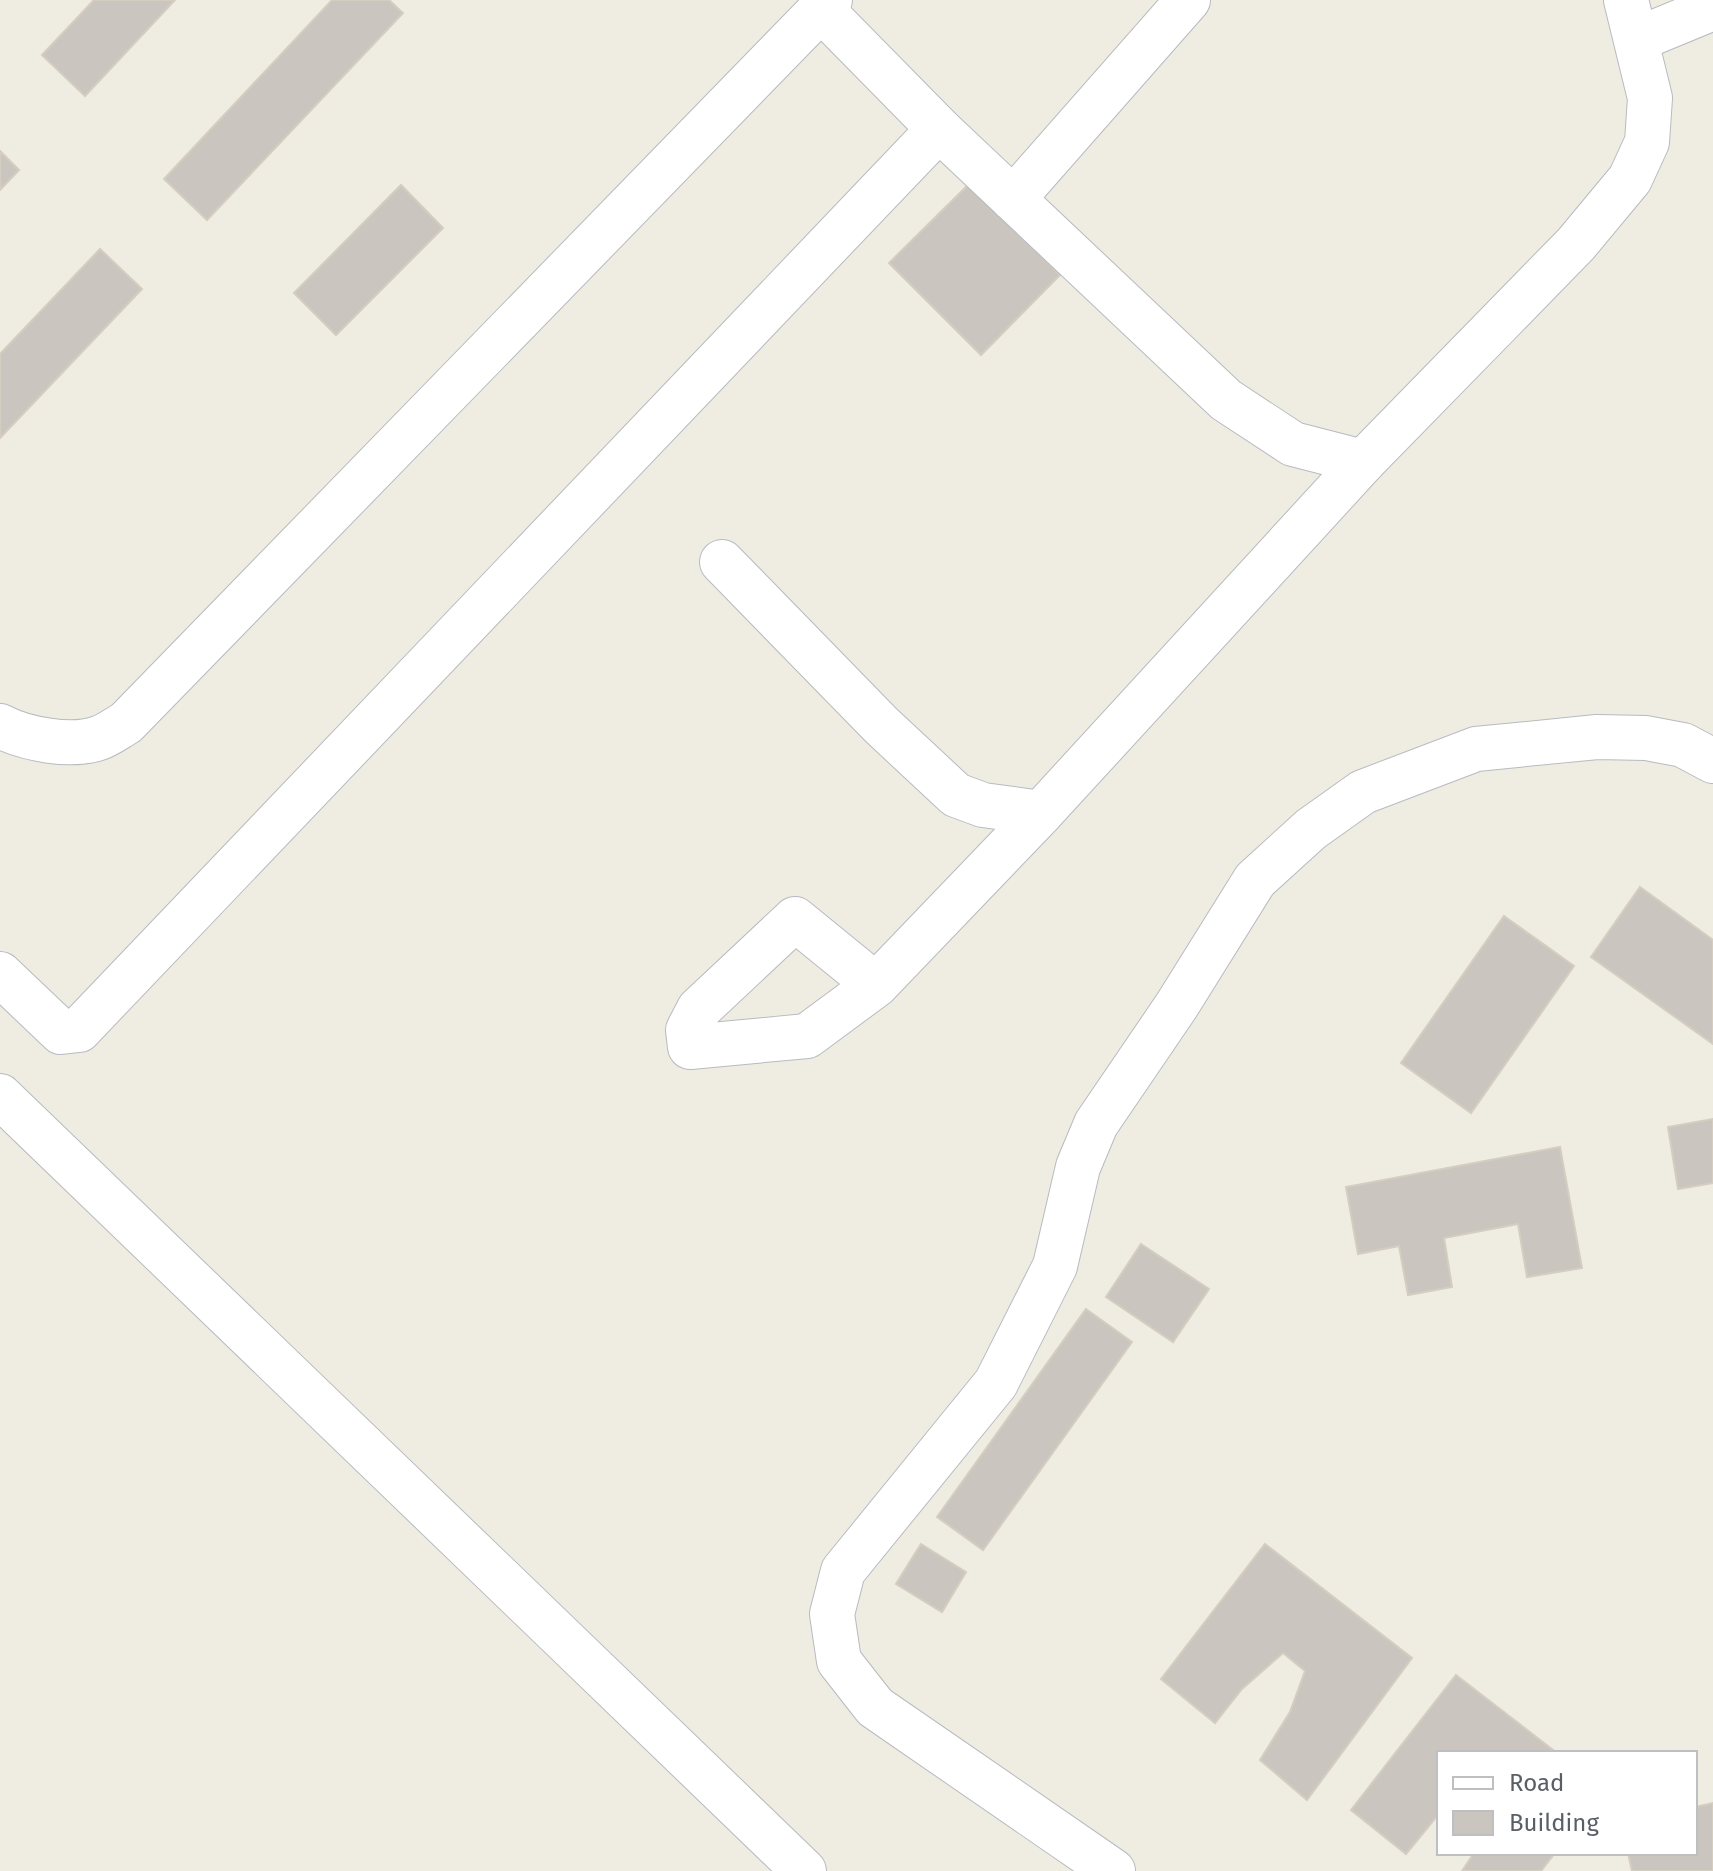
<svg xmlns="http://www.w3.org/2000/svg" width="1713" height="1871" font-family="'Fira Sans',sans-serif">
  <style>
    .building { fill: #cac6bf; stroke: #d4cdc0; stroke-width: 2 }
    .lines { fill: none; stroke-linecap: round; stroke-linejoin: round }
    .minor-casing { stroke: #b7bbc0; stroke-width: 46 }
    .minor { stroke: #fff; stroke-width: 44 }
  </style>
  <rect width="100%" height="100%" fill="#efece2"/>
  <!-- building -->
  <g class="building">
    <polygon points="94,0 175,0 85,96 42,55"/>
    <polygon points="332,0 389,0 403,13 207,220 164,179"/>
    <polygon points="0,151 19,170 0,190"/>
    <polygon points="970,183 1060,275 981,355 889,263"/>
    <polygon points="401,185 443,228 336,335 294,293"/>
    <polygon points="100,249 142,289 0,438 0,354"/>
    <polygon points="1640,887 1713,940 1713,1044 1591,957"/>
    <polygon points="1504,916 1574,966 1471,1113 1401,1063"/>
    <polygon points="1713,1119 1713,1183 1678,1189 1668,1127"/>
    <polygon points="1560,1147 1582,1268 1527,1277 1518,1224 1444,1238 1452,1287 1408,1295 1399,1246 1358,1254 1346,1187"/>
    <polygon points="1141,1244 1209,1289 1173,1342 1106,1297"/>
    <polygon points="1086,1309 1132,1342 983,1550 937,1517"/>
    <polygon points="921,1544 966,1572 942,1612 896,1584"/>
    <polygon points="1265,1544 1412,1658 1307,1800 1260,1760 1290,1712 1305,1671 1283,1653 1242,1689 1215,1723 1161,1679"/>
    <polygon points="1456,1675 1557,1753 1439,1753 1439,1814 1406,1854 1351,1810"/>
    <polygon points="1713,1803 1713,1871 1632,1871 1628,1853 1695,1853 1695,1807"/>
    <polygon points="1474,1853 1555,1853 1541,1871 1462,1871"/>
  </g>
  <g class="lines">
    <defs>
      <g id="minor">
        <polyline points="821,9 939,129 1226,400 1293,444 1363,462"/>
        <polyline points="1638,39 1713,8"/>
        <polyline points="1013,199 1188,0"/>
        <polyline points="722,562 881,725 956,795 983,805 1041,813"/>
        <path d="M0,726C25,739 71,748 99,738C108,735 117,728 126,723L830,0"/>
        <polyline points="0,974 61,1032 79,1030 939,129"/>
        <polyline points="876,985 795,919 699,1009 688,1030 690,1047 807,1036 876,985 1041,813 1363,462 1576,244 1630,179 1647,142 1650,98 1626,0"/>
        <polyline points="0,1096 804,1871"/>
        <polyline points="1113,1871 875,1707 839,1661 832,1614 843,1571 996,1383 1055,1266 1078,1167 1096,1124 1177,1005 1255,880 1311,829 1363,792 1476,749 1597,737 1646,738 1683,745 1713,761"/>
      </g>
    </defs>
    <!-- minor casing -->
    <use href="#minor" class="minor-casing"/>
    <!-- minor -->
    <use href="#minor" class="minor"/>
  </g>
  <!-- legend -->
  <rect x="1437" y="1751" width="260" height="104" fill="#ffffff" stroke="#bdbfc1" stroke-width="2"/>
  <rect x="1453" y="1777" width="40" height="12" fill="#ffffff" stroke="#bdbfc1" stroke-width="2"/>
  <text x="1509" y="1791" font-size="24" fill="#5a5f65">Road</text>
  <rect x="1453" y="1811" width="40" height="24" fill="#cac6bf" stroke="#bdbfc1" stroke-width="2"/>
  <text x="1509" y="1831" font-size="24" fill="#5a5f65">Building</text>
</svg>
